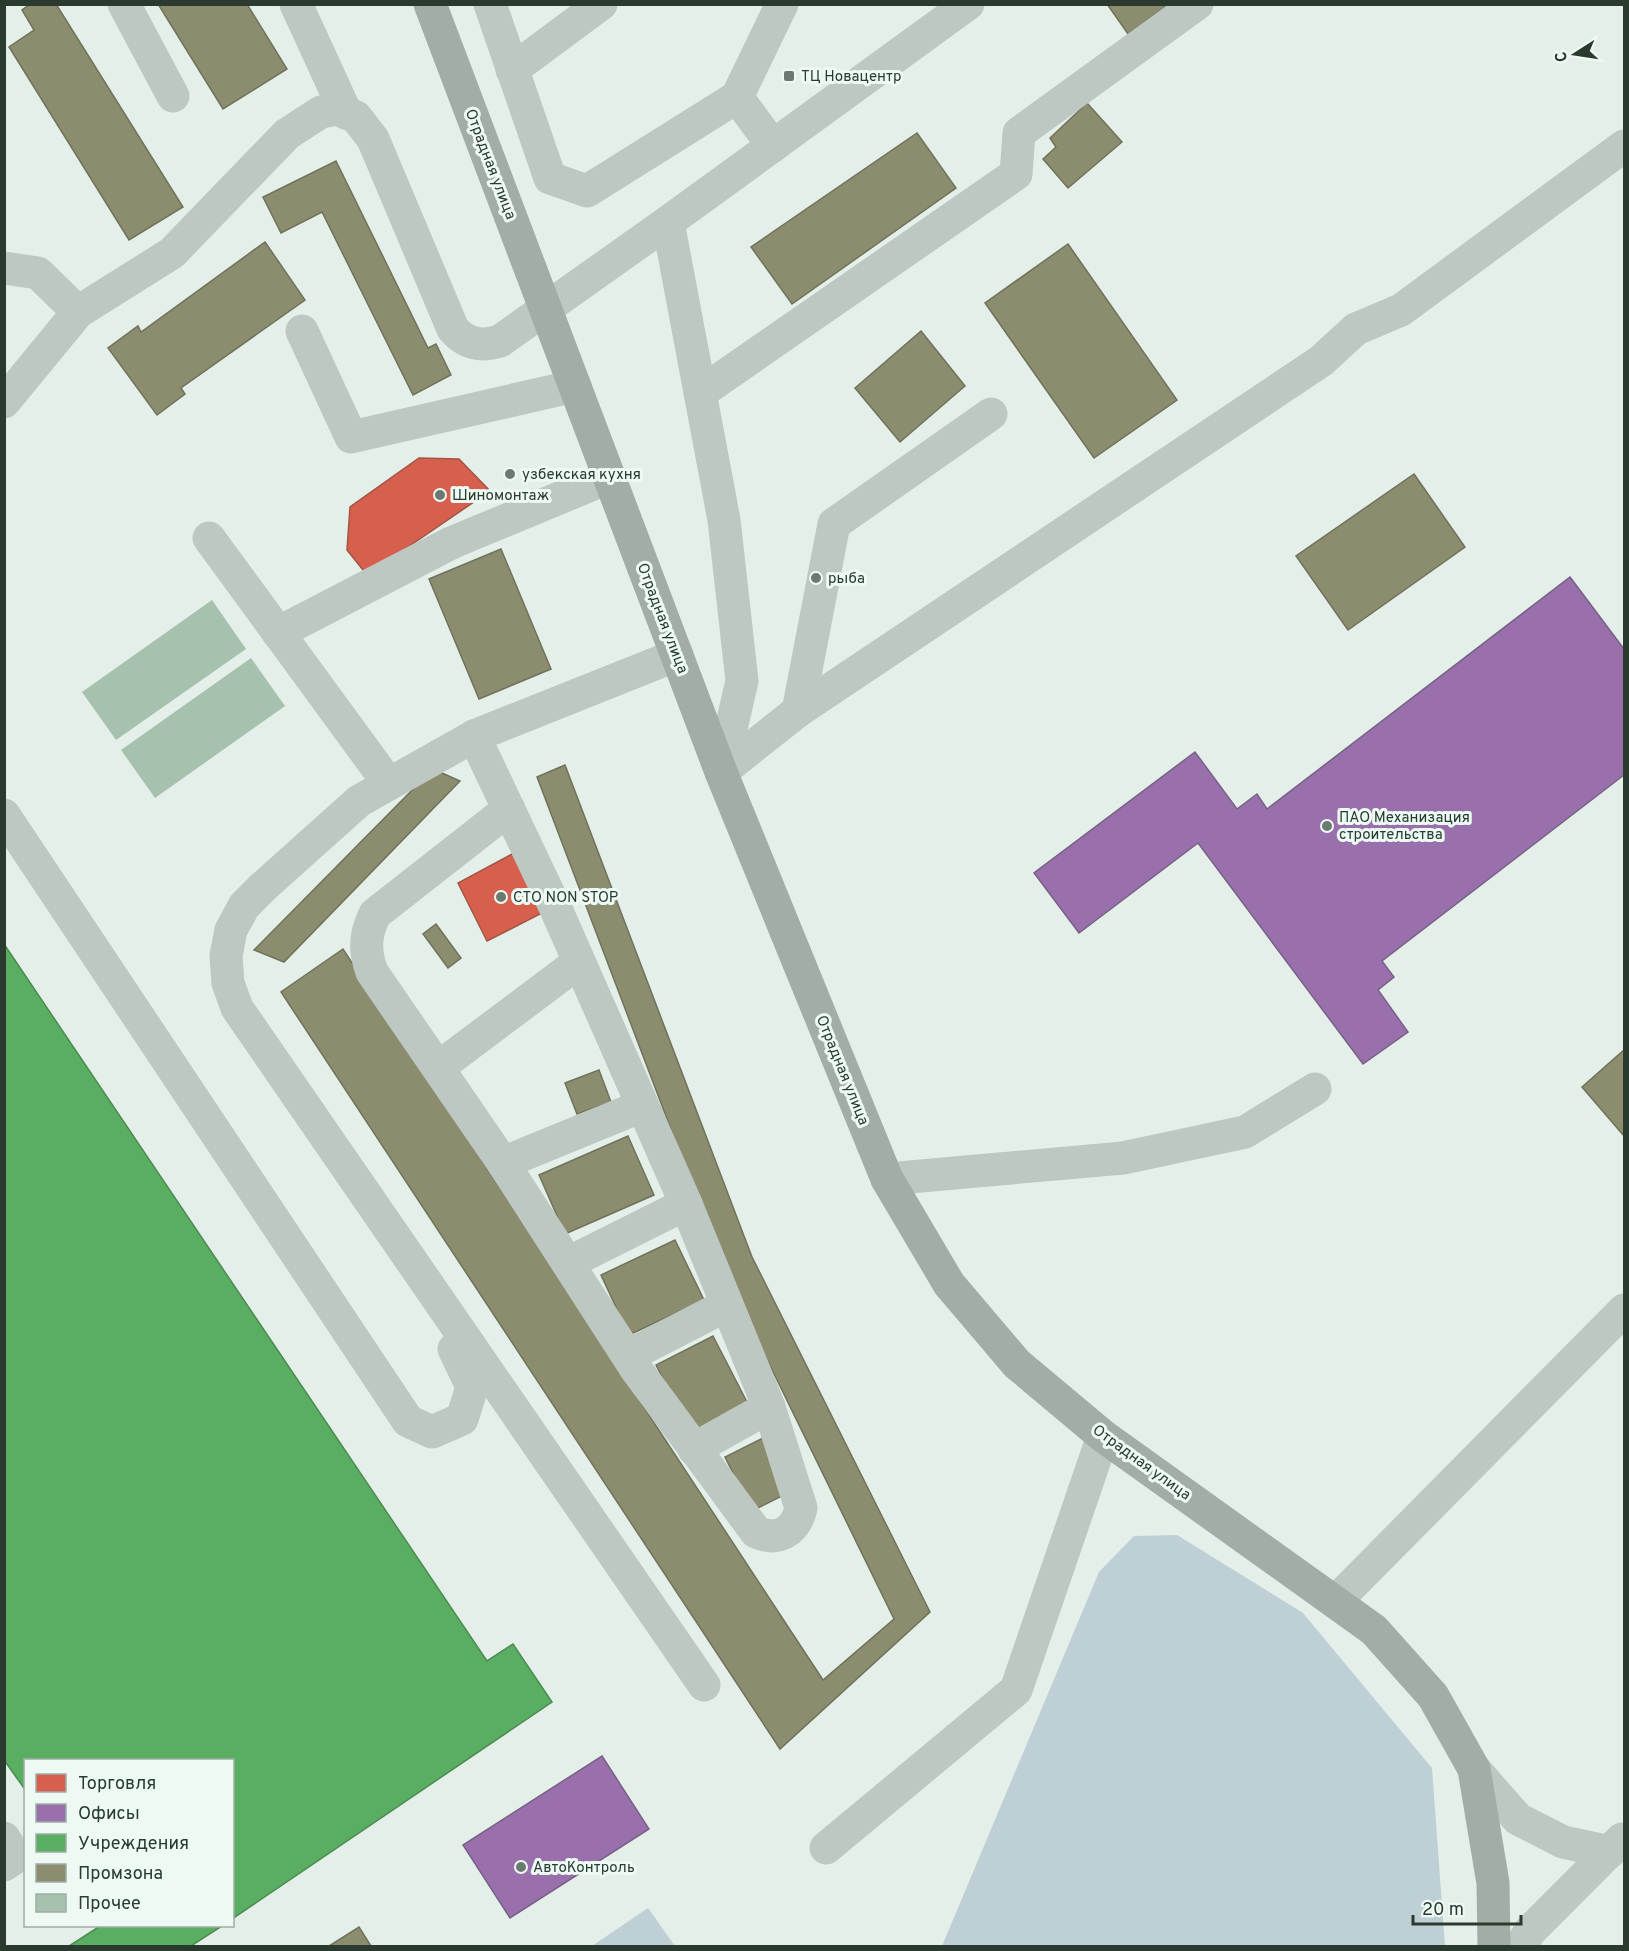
<svg xmlns="http://www.w3.org/2000/svg" width="1629" height="1951" font-family="Overpass,sans-serif">
  <style>
    .green { fill: #bed0d5 }
    .shops { fill: #d6604d; stroke: #a25544; stroke-width: 1.5 }
    .offices { fill: #9970ab; stroke: #786086; stroke-width: 1.5 }
    .public { fill: #5aae61; stroke: #4c8b52; stroke-width: 1.5 }
    .industry { fill: #8c8c6e; stroke: #6f735b; stroke-width: 1.5 }
    .building { fill: #a6c2ae }
    .lines { fill: none; stroke-linecap: round; stroke-linejoin: round }
    .minor { stroke: #bdc8c2; stroke-width: 33 }
    .major { stroke: #a2ada6; stroke-width: 33 }
    .poi-dot { fill: #6b7970; stroke: #edfaf4; stroke-width: 2 }
    .labels { text-anchor: middle; stroke-width: 6; stroke-linejoin: round; paint-order: stroke }
    .poi-label { font-size: 15px; fill: #2a3a2f; stroke: #edfaf4; text-anchor: start }
    .street-label { font-size: 15px; fill: #2a3a2f; stroke: #edfaf4 }
  </style>
  <rect width="100%" height="100%" fill="#e4efea"/>
  <!-- green -->
  <g class="green">
    <polygon points="1177,1535 1303,1613 1432,1768 1445,1946 942,1946 1099,1572 1134,1536"/>
    <polygon points="648,1908 675,1946 592,1946"/>
  </g>
  <!-- shops -->
  <g class="shops">
    <polygon points="419,458 459,459 490,491 367,575 347,550 350,507"/>
    <polygon points="514,853 544,912 487,941 458,883"/>
  </g>
  <!-- offices -->
  <g class="offices">
    <polygon points="1570,577 1624,649 1624,775 1382,961 1394,977 1378,990 1408,1032 1363,1064 1198,843 1079,933 1034,873 1195,752 1237,809 1257,794 1267,809"/>
    <polygon points="602,1756 649,1829 510,1918 463,1845"/>
  </g>
  <!-- public -->
  <g class="public">
    <polygon points="4,944 487,1661 513,1644 552,1702 232,1919 232,1760 26,1760 26,1791 4,1760"/>
    <polygon points="100,1926 222,1926 191,1946 69,1946"/>
  </g>
  <!-- industry -->
  <g class="industry">
    <polygon points="30,4 56,4 183,207 129,240 9,47 34,30 22,10"/>
    <polygon points="158,4 247,4 287,69 223,109"/>
    <polygon points="1107,4 1169,4 1128,34"/>
    <polygon points="1087,103 1122,142 1068,188 1043,159 1056,147 1050,138"/>
    <polygon points="917,133 956,188 792,304 751,247"/>
    <polygon points="336,161 428,348 436,344 451,375 413,395 322,212 281,233 263,197"/>
    <polygon points="265,242 305,300 181,388 185,394 157,415 108,348 138,326 141,332"/>
    <polygon points="1068,244 1177,400 1094,458 985,303"/>
    <polygon points="921,331 965,386 900,442 855,388"/>
    <polygon points="1414,474 1465,547 1348,630 1296,556"/>
    <polygon points="501,549 551,669 479,699 429,579"/>
    <polygon points="565,765 752,1257 930,1612 780,1749 281,992 343,949 823,1680 894,1619 729,1282 537,777"/>
    <polygon points="433,769 460,781 284,962 254,950"/>
    <polygon points="436,924 461,958 448,968 423,934"/>
    <polygon points="1624,1050 1624,1136 1582,1087"/>
    <polygon points="599,1070 611,1102 577,1114 565,1083"/>
    <polygon points="628,1136 654,1195 565,1234 539,1175"/>
    <polygon points="675,1240 704,1300 629,1335 601,1275"/>
    <polygon points="713,1336 749,1406 692,1435 656,1365"/>
    <polygon points="763,1438 790,1492 752,1511 725,1457"/>
    <polygon points="359,1927 371,1946 329,1946"/>
  </g>
  <!-- building -->
  <g class="building">
    <polygon points="212,600 246,649 116,740 82,692"/>
    <polygon points="251,658 285,706 155,798 121,750"/>
  </g>
  <g class="lines">
    <!-- minor -->
    <g class="minor">
      <polyline points="124,4 173,96"/>
      <polyline points="296,4 346,113"/>
      <polyline points="490,4 550,178 587,191 737,97"/>
      <polyline points="512,70 601,4"/>
      <polyline points="773,146 737,97 782,4"/>
      <polyline points="668,222 724,520 742,681 721,772"/>
      <polyline points="4,268 38,273 78,312 4,402"/>
      <path d="M78,312L172,253L287,134L321,112L337,109L356,117L373,139L453,329C466,344 481,347 500,341L668,222L968,4"/>
      <polyline points="302,331 351,437 575,386"/>
      <polyline points="700,393 1016,174 1019,133 1197,4"/>
      <polyline points="209,538 389,784"/>
      <polyline points="278,633 451,543 610,477"/>
      <polyline points="677,655 474,736 359,801 263,887 244,906 231,930 226,956 228,983 237,1008 704,1685"/>
      <polyline points="798,711 834,524 991,414"/>
      <path d="M474,736L556,909L686,1204L769,1407L801,1508C796,1531 778,1542 756,1532L636,1369L503,1163L372,972C364,950 365,934 375,914L509,809"/>
      <polyline points="721,772 798,711 1321,361 1356,329 1401,310 1624,146"/>
      <polyline points="4,815 408,1421 432,1432 462,1419 472,1387 454,1349"/>
      <polyline points="439,1067 579,962"/>
      <polyline points="503,1163 642,1106"/>
      <polyline points="887,1179 1123,1158 1245,1132 1315,1089"/>
      <polyline points="568,1263 686,1204"/>
      <polyline points="628,1356 727,1305"/>
      <polyline points="694,1449 769,1407"/>
      <polyline points="1335,1602 1624,1310"/>
      <polyline points="1474,1769 1518,1819 1563,1842 1610,1852"/>
      <polyline points="4,1838 16,1857 4,1865"/>
      <polyline points="826,1848 1016,1690 1103,1436"/>
      <polyline points="1521,1946 1530,1931 1622,1839"/>
    </g>
    <!-- major -->
    <polyline class="major" points="430,4 721,772 887,1179 949,1284 1017,1364 1103,1436 1374,1630 1433,1696 1474,1769 1493,1883 1494,1946"/>
  </g>
  <!-- markers -->
  <g class="poi-dot">
    <rect x="783" y="70" width="12" height="12" rx="3"/>
    <circle cx="510" cy="474" r="6"/>
    <circle cx="440" cy="495" r="6"/>
    <circle cx="816" cy="578" r="6"/>
    <circle cx="1327" cy="826" r="6"/>
    <circle cx="501" cy="897" r="6"/>
    <circle cx="521" cy="1867" r="6"/>
  </g>
  <g class="labels">
    <!-- poi labels -->
    <g class="poi-label">
      <text x="801" y="81">ТЦ Новацентр</text>
      <text x="522" y="479">узбекская кухня</text>
      <text x="452" y="500">Шиномонтаж</text>
      <text x="828" y="583">рыба</text>
      <text x="1339" y="822">ПАО Механизация<tspan x="1339" dy="17">строительства</tspan></text>
      <text x="513" y="902">СТО NON STOP</text>
      <text x="533" y="1872">АвтоКонтроль</text>
    </g>
    <!-- street labels -->
    <g class="street-label">
      <text transform="translate(491 164) rotate(69)" y="5">Отрадная улица</text>
      <text transform="translate(663 618) rotate(69)" y="5">Отрадная улица</text>
      <text transform="translate(843 1070) rotate(68)" y="5">Отрадная улица</text>
      <text transform="translate(1142 1462) rotate(36)" y="5">Отрадная улица</text>
    </g>
  </g>
  <!-- border -->
  <rect width="1629" height="1951" fill="none" stroke="#2a3a2f" stroke-width="12"/>
  <!-- legend -->
  <rect x="24" y="1759" width="210" height="168" fill="#edfaf4" stroke="#9fada5" stroke-width="1.5"/>
  <rect x="36" y="1774" width="30" height="18" fill="#d6604d" stroke="#9fada5" stroke-width="1.5"/>
  <text x="78" y="1789" font-size="18" fill="#2a3a2f">Торговля</text>
  <rect x="36" y="1804" width="30" height="18" fill="#9970ab" stroke="#9fada5" stroke-width="1.5"/>
  <text x="78" y="1819" font-size="18" fill="#2a3a2f">Офисы</text>
  <rect x="36" y="1834" width="30" height="18" fill="#5aae61" stroke="#9fada5" stroke-width="1.5"/>
  <text x="78" y="1849" font-size="18" fill="#2a3a2f">Учреждения</text>
  <rect x="36" y="1864" width="30" height="18" fill="#8c8c6e" stroke="#9fada5" stroke-width="1.5"/>
  <text x="78" y="1879" font-size="18" fill="#2a3a2f">Промзона</text>
  <rect x="36" y="1894" width="30" height="18" fill="#a6c2ae" stroke="#9fada5" stroke-width="1.5"/>
  <text x="78" y="1909" font-size="18" fill="#2a3a2f">Прочее</text>
  <!-- north arrow -->
  <g transform="translate(1575 54) rotate(258)" stroke="#edfaf4" stroke-width="4.5" paint-order="stroke">
  <path d="M0-4.5L10 22L0 15L-10 22Z" fill="#2a3a2f"/>
  <text y="-9" font-size="16" font-weight="bold" text-anchor="middle" fill="#2a3a2f">С</text>
  </g>
  <!-- scale -->
  <path d="M1413 1915v9h108v-9" fill="none" stroke="#2a3a2f" stroke-width="3"/>
  <text x="1422" y="1915" font-size="18" fill="#2a3a2f" stroke="#edfaf4" stroke-width="4.5" paint-order="stroke">20 m</text>
</svg>
